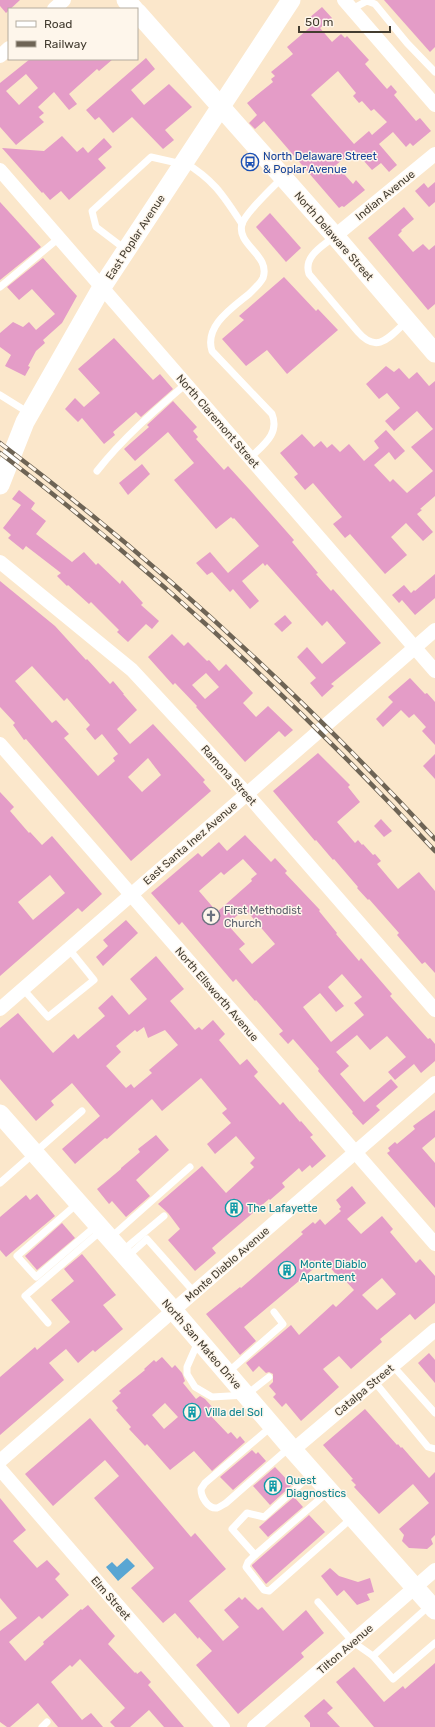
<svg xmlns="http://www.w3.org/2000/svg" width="435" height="1727" font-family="Rubik,sans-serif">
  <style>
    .water { fill: #59a6d3 }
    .building { fill: #e49cc7; fill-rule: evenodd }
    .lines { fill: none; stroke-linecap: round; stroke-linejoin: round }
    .lane { stroke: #fff; stroke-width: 7 }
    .street { stroke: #fff; stroke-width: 14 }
    .secondary { stroke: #fff; stroke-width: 19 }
    .rail-casing { stroke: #6e6455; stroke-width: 4.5 }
    .rail { stroke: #fef6eb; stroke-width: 3; stroke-dasharray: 9; stroke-linecap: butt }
    .labels { text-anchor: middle; stroke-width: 3; stroke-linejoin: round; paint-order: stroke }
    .transit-label { font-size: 11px; fill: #164399; stroke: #fef6eb; text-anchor: start }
    .street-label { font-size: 11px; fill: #433c30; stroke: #fef6eb }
    .worship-label { font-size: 11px; fill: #5b616d; stroke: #fef6eb; text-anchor: start }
    .culture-label { font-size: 11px; fill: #0d838f; stroke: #fef6eb; text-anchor: start }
  </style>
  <rect width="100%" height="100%" fill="#fbe7cb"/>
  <!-- water -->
  <polygon class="water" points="127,1558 135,1566 118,1581 106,1567 112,1562 117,1567"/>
  <!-- building -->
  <g class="building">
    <polygon points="0,0 20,0 6,13 0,6"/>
    <polygon points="384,0 435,0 435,47 430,52"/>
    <path d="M322,7L332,18L320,28L332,42L341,34L345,38L347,36L369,60L365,64L387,89L391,85L397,92L394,95L416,121L420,118L431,131L413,146L410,143L406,147L393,132L379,144L397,165L389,172L381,163L372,170L354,150L336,165L353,184L356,180L365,190L344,207L342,206L339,208L264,121L255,129L249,123L257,115L247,103L273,82L271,79L275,76L271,72L293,54L287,47L314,24L309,18ZM338,71L356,93L353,96L359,103L362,101L371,111L374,109L387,122L372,135L369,131L354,144L311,95Z"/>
    <polygon points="146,58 155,69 131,90 144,105 169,84 192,107 165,130 174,140 163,149 132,117 113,133 99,117 95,120 86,110"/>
    <path d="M30,59H113L99,71L97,69L69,94L77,104L69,110L54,92L38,107L44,113L39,117L44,122L16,145L0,127V83ZM26,74L38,88L19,105L6,91Z"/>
    <polygon points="62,136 77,152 83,147 88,153 104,138 112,147 98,159 106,168 69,200 61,191 50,200 43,192 42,193 2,148 44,151"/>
    <polygon points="435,182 435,202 429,207 415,191 424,183 428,188"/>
    <polygon points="0,202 41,247 0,280"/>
    <polygon points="404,207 414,219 401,230 402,231 398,235 413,252 423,244 429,250 435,245 435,304 428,310 368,238"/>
    <polygon points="270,213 301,248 286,262 256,227"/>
    <polygon points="43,258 77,296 62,323 43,340 45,343 36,351 28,366 30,367 25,376 5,366 11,355 0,347 0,333 13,322 23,327 29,322 36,330 55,314 32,289 19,300 7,287"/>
    <polygon points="284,277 316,311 318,309 338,330 287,374 267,350 246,366 222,339 244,320 239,316"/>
    <polygon points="114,338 153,380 160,374 173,389 141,417 136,412 113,432 115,435 104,444 82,418 78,422 65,409 75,398 84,407 100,393 78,369"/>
    <polygon points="386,366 394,372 399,368 409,379 417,372 429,386 435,381 435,496 420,509 422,510 417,514 433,532 423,541 406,523 391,537 407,555 385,574 350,534 345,538 333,524 342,517 313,483 305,490 294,477 298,474 280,453 302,434 314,447 321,441 327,448 332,444 340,452 349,444 364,461 379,448 374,441 386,430 405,451 395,460 389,452 374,465 390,482 393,479 407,493 433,471 411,447 433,429 417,411 394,431 385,421 400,408 387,393 379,399 366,384"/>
    <polygon points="173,401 197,427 193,431 198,437 196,439 224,470 228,466 249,489 294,540 292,542 318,573 316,574 331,591 333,589 381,643 331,684 334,686 322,697 310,683 316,678 297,657 307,647 322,664 346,643 327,621 322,626 267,564 265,566 263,563 242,581 259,601 250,609 233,589 230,592 212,572 207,575 196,563 210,552 228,573 259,546 234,518 233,519 231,517 216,529 174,480 194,463 168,432 135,461 124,449 149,427 147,425"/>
    <polygon points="142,464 150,474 128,495 119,483"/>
    <polygon points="19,490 35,503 31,509 46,521 36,534 72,562 84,552 96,565 98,563 120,584 122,580 143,603 141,605 159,621 152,629 146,624 128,642 117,632 119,630 91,602 89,604 68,585 67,586 57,576 61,573 26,546 23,550 8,538 11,535 3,528 21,505 12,499"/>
    <polygon points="435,574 435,598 415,615 402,600 399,603 392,595 404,585 411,593 414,590 415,591"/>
    <path d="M0,581L55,626L86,660L87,659L110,684L113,681L124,694H123L137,710L117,729L130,744L153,724L205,780L203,782L211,791L131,861L26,739L24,740L13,725L15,723L0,707ZM32,666L64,701L67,698L90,725L86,729L95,740L102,734L118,754L113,758L115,761L98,776L64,738L69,734L56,720L52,723L15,681ZM148,758L161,775L142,792L128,777Z"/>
    <polygon points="285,615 292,623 282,632 274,624"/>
    <path d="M172,634L184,646L188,642L207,661L209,660L219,671L226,664L253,693L243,703L256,717L268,706L293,730L285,737L279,731L245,762L196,707L197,706L175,683L173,685L148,657ZM206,673L219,687L205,699L192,685Z"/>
    <polygon points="410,678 425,694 427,693 435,702 435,745 422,731 426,727 414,714 409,718 401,710 383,727 376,719 393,702 388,697"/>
    <polygon points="318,753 350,785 348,787 360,802 337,822 355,843 358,840 362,845 363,844 373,855 375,854 381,861 377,864 398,889 419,872 435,891 435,973 425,962 422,964 397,935 399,933 369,899 368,900 357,888 358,887 334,859 333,860 316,840 315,841 273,791"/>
    <polygon points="435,754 435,779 423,766"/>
    <path d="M0,792L14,807L10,811L29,833L30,832L42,845L52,836L102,894L82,912L78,908L0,976ZM50,875L65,893L33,920L18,902Z"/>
    <polygon points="381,819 392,831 384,837 374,826"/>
    <path d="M245,835L271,862L275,858L287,871L285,873L320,910L319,911L337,933L336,934L359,961L361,958L392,994L390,996L428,1039L430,1038L435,1044V1061L421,1073L414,1064L395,1080L388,1072L406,1057L387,1036L370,1050L357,1035L336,1052L349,1066L340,1074L364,1102L391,1079L398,1087L376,1106L380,1110L363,1125L352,1113L353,1112L318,1071L319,1069L293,1039L288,1044L279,1034L283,1031L256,1000L255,1001L236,979L233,982L182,922L179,925L151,893L198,853L202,857L219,842L227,851ZM243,859L257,874L251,879L252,881L217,912L199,891L221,872L224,875ZM245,909L275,944L252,964L239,949L245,944L227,924ZM342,974L362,997L354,1003L364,1015L331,1042L303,1007L320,993L336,1012L344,1006L328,987Z"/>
    <polygon points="126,920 138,933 103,966 96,957 108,946 103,940"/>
    <path d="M156,956L184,989L170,1001L195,1030L199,1027L202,1030L213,1020L225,1034L219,1040L240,1065L247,1059L258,1072L254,1076L280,1105L283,1102L300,1122L301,1121L313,1135L310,1137L326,1156L312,1168L310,1165L302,1172L299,1168L282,1183L285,1187L270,1200L269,1199L212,1248L216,1253L195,1271L168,1240L180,1229L168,1213L158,1204L202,1166L226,1193L254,1167L250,1163L255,1158L236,1136L215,1154L207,1144L231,1123L222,1113L227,1109L201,1078L162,1111L152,1099L107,1139L105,1138L75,1164L62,1149L100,1116L72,1083L51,1101L54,1105L36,1121L0,1079V1028L18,1013L53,1053L74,1034L78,1039L105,1016L98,1008L112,995L129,1015L147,999L130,979ZM144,1027L148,1038L165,1030L178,1045L149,1070L152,1073L134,1088L131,1084L126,1088L106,1066L121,1052L116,1046L135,1030L137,1032Z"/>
    <polygon points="435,1110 435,1137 422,1148 435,1163 435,1208 387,1153 390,1151 388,1148 395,1142 397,1144 415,1129 413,1126"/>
    <polygon points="156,1135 169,1150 136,1180 150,1196 126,1217 112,1201 109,1204 97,1189 121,1169 121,1168 140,1152 138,1149"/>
    <path d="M352,1186L366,1203L347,1219L361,1234L382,1216L393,1229L390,1232L416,1263L420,1259L435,1276V1303L415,1320L410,1314L380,1339L382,1342L351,1369L339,1356L323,1369L339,1387L301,1421L286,1403L282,1407L273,1397L276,1394L269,1386L273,1382V1374L269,1372L266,1373L259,1366L253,1372L246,1363L291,1325L299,1335L333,1304L336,1307L354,1290L341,1276L339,1278L324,1260L244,1327L256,1341L240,1355L206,1314L240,1287L241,1288L303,1234L301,1232L313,1222L315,1224L320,1219L325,1225L341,1211L339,1209L341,1207L336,1200ZM382,1278L396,1294L377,1310L362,1295Z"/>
    <polygon points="37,1194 55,1216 6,1257 0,1250 0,1217 26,1195 30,1200"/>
    <polygon points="62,1223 75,1238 37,1270 25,1256"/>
    <polygon points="82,1254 116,1295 103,1305 123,1329 95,1352 93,1350 78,1363 66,1349 49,1363 64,1380 0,1435 0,1377 35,1347 37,1350 70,1322 51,1300 74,1281 64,1269"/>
    <polygon points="429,1353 435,1360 435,1383 418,1363"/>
    <path d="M162,1357L172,1368L175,1365L182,1373L185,1381L183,1383L196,1399L200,1396L205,1399L214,1409L209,1414L228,1434L231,1432L237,1439L240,1436L245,1442L212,1471L194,1451L170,1470L147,1444L145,1446L129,1429L131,1427L116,1410L118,1408L112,1401L121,1393L119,1391L145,1370L144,1369L154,1360L156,1362ZM165,1403L178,1417L164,1429L152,1415Z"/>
    <polygon points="365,1409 397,1445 398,1444 401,1448 402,1447 429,1478 435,1472 435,1535 431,1539 433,1544 427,1549 409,1548 402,1541 404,1535 399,1529 429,1503 413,1484 379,1514 354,1487 356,1485 351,1480 353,1479 323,1445"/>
    <polygon points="90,1418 191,1537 195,1533 226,1569 189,1601 223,1641 239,1627 224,1610 239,1597 242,1600 245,1597 258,1610 262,1607 283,1631 306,1610 324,1633 301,1653 304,1657 238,1714 196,1665 212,1651 199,1637 198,1639 175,1613 163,1623 131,1588 154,1568 94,1498 119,1476 105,1460 53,1506 25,1474"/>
    <polygon points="252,1450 256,1454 258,1452 266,1461 233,1490 220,1477"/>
    <polygon points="275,1467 292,1485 270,1505 253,1486"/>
    <polygon points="294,1497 303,1507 268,1537 259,1527"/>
    <polygon points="0,1498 26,1530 13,1541 37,1568 47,1560 60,1574 55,1579 69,1595 42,1619 39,1616 9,1642 25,1661 44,1644 43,1642 81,1609 82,1610 88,1605 115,1636 108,1644 135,1673 136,1672 137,1674 141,1671 151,1682 148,1685 184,1727 164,1727 149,1710 130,1727 115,1727 110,1722 125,1708 80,1659 72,1667 70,1665 51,1682 82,1720 91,1713 103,1727 58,1727 38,1703 10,1727 7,1727 0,1722 0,1631 17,1618 0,1598"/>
    <polygon points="309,1515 325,1532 266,1584 252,1566 252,1565"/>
    <polygon points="330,1568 339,1576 358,1582 370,1578 374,1592 367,1594 370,1600 357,1605 344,1590 337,1596 321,1576"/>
    <polygon points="435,1663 435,1727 374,1727 336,1682 354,1667 384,1702 403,1686 405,1689"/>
    <polygon points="324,1699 333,1708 327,1713 340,1727 310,1727 310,1723 304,1716"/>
  </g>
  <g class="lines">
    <!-- lane -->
    <g class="lane">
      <polyline points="352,9 367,1 375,4 407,43 435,72"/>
      <path d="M184,162C214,180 223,195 242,224"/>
      <path d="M335,236C323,246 303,256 309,274L358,332C378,355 390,336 407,321"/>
      <polyline points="125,249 96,227 92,211 151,157 182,164"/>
      <polyline points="0,287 59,238"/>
      <polyline points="0,395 29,413"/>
      <path d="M250,458C263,445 280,434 272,414L212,351C204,326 232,308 249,294C254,289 260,284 263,278C271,255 236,245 242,224C246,212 272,188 282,178"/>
      <path d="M97,471C123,438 154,411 186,384"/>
      <polyline points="23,989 48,1017 94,980 69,949"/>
      <polyline points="0,1183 82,1111"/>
      <polyline points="78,1203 17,1256 36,1277 97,1225"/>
      <polyline points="110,1238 190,1167"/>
      <polyline points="121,1252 164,1216"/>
      <polyline points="127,1257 147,1239 194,1292"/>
      <polyline points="48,1323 25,1296 102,1230"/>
      <polyline points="198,1342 187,1367 187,1374 195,1387 212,1397 246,1395 269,1377"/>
      <polyline points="393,1366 435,1413"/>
      <polyline points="227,1373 283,1324 274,1312"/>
      <polyline points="374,1381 428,1447 435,1449"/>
      <path d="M272,1426L205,1483L201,1489C201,1497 208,1509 217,1508C220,1507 224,1504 226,1503L290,1447"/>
      <polyline points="313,1473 264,1517 247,1513 232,1529 255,1555 329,1491"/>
      <polyline points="255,1555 248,1562 246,1567 264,1590 269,1591 353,1517"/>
      <polyline points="318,1602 353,1642 373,1656 393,1679 435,1643"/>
      <polyline points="373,1656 429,1606"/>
      <polyline points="42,1727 47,1722"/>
    </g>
    <!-- street -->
    <g class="street">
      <polyline points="344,0 435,105"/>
      <polyline points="54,9 64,0"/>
      <polyline points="0,56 9,48"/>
      <polyline points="0,170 435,671"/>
      <polyline points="335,236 435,154"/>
      <polyline points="0,562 132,670 247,794 435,1010"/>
      <polyline points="0,744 435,1244"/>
      <polyline points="0,1009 435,630"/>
      <polyline points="293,1450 435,1330"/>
      <polyline points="0,1461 435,1083"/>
      <polyline points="0,1469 223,1727"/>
      <polyline points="254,1727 435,1570"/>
    </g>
    <!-- secondary -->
    <g class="secondary">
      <polyline points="126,0 134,9"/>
      <polyline points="137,12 335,236 435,353"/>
      <polyline points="0,485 25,422 102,287 291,0"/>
      <polyline points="0,1114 173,1310 293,1450 435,1610"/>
    </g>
    <defs>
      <g id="rail">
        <path d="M0,443C157,561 301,695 435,839"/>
        <path d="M0,453C157,572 301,707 435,851"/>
      </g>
    </defs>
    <!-- rail casing -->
    <use href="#rail" class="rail-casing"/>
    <!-- rail -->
    <use href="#rail" class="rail"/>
  </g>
  <!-- icons -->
  <defs>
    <symbol id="bus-ring" viewBox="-11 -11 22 22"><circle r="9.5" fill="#fef6eb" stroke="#1a4fb4" stroke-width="1.5"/><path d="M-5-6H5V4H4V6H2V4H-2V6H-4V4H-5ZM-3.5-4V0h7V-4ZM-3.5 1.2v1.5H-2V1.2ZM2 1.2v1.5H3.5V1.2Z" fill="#1a4fb4"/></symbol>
    <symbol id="church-ring" viewBox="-11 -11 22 22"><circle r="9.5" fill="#fef6eb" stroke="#6b7280" stroke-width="1.5"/><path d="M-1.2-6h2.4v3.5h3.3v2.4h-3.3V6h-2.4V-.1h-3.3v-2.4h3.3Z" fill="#6b7280"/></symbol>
    <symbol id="building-ring" viewBox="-11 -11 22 22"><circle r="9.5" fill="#fef6eb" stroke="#0f9aa8" stroke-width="1.5"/><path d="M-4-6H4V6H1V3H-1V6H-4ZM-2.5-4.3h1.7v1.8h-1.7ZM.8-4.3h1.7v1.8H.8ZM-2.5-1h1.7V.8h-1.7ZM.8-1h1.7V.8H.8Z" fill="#0f9aa8"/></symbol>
  </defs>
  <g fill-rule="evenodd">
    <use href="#bus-ring" x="240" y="152" width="20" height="20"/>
    <use href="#church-ring" x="201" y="906" width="20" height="20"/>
    <use href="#building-ring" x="224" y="1198" width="20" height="20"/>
    <use href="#building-ring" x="277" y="1260" width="20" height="20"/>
    <use href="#building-ring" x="182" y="1402" width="20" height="20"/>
    <use href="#building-ring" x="263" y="1476" width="20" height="20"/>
  </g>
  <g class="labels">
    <!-- transit labels -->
    <g class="transit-label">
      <text x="263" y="160">North Delaware Street<tspan x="263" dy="13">&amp; Poplar Avenue</tspan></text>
    </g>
    <!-- street labels -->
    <g class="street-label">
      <text transform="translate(385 195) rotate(-39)" y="4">Indian Avenue</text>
      <text transform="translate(334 236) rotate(49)" y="4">North Delaware Street</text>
      <text transform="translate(135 237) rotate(-57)" y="4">East Poplar Avenue</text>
      <text transform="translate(218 421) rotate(49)" y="4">North Claremont Street</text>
      <text transform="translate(229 775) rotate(48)" y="4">Ramona Street</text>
      <text transform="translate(190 843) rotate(-41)" y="4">East Santa Inez Avenue</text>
      <text transform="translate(217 994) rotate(49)" y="4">North Ellsworth Avenue</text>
      <text transform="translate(227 1264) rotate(-41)" y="4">Monte Diablo Avenue</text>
      <text transform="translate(202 1344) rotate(49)" y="4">North San Mateo Drive</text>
      <text transform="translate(364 1390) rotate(-40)" y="4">Catalpa Street</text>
      <text transform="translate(111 1598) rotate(49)" y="4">Elm Street</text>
      <text transform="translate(345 1649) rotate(-41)" y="4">Tilton Avenue</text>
    </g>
    <!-- worship labels -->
    <g class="worship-label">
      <text x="224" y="914">First Methodist<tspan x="224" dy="13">Church</tspan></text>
    </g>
    <!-- culture labels -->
    <g class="culture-label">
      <text x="247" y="1212">The Lafayette</text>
      <text x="300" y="1268">Monte Diablo<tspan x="300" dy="13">Apartment</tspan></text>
      <text x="205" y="1416">Villa del Sol</text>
      <text x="286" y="1484">Quest<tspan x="286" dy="13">Diagnostics</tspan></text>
    </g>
  </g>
  <!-- legend -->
  <rect x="8" y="8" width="130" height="52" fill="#fef6eb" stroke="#b3aca0"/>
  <rect x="16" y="21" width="20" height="6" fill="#ffffff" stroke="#b3aca0"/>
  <text x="44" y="28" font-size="12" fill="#433c30">Road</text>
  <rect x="16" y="41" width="20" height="6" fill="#6e6455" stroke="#b3aca0"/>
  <text x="44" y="48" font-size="12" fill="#433c30">Railway</text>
  <!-- scale -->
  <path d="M299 26v6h91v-6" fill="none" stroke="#433c30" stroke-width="2"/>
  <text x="305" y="26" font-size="12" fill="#433c30" stroke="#fef6eb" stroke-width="3" paint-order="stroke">50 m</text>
</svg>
